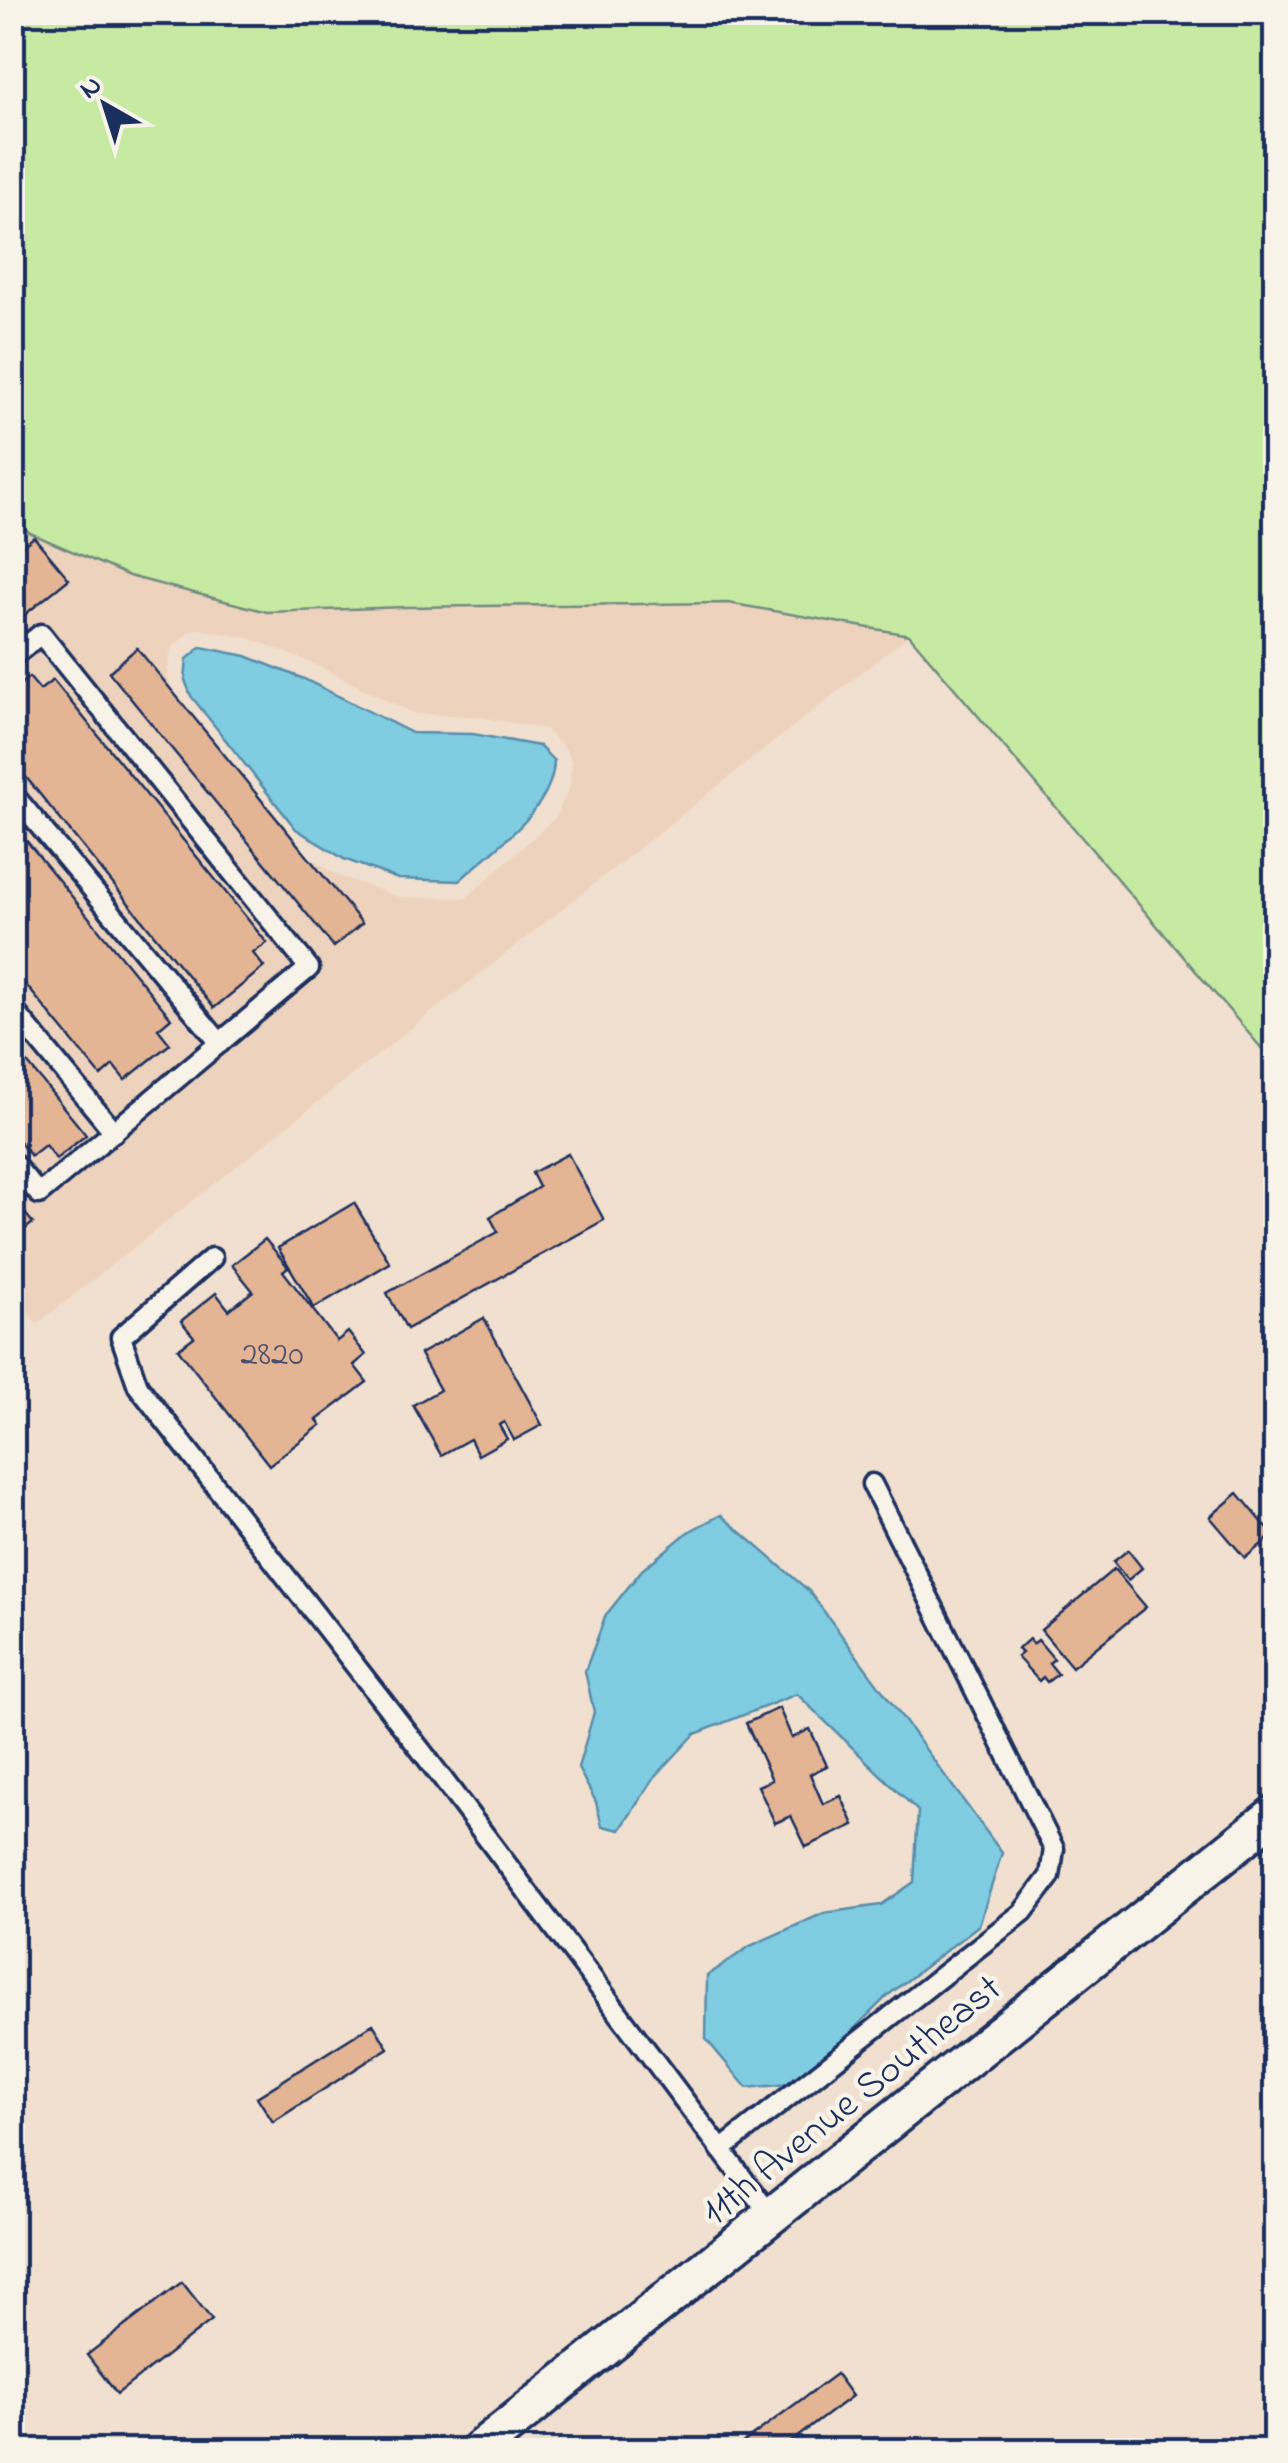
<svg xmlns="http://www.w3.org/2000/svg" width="1288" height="2463" font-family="'Indie Flower',sans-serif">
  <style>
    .built { fill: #edd3bd; fill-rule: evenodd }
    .green { fill: #c7eaa3; stroke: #718c80; stroke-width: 2.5 }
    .water { fill: #80cce0; stroke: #588dac; stroke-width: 2.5 }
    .building { fill: #e4b594; stroke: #1b2f5e; stroke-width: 2.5 }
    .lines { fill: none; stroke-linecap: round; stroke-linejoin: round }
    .lane-casing { stroke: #1b2f5e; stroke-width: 25 }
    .street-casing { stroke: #1b2f5e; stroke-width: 42 }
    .lane { stroke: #f7f3e8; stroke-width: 18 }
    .street { stroke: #f7f3e8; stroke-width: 35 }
    .labels { text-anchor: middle; stroke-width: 9; stroke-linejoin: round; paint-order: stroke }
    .number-label { font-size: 35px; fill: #4d506c }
    .street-label { font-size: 40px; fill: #1b2f5e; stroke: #f7f3e8 }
  </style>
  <rect width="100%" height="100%" fill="#f1e0cf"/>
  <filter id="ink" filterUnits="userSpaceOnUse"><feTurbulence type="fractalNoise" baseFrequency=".01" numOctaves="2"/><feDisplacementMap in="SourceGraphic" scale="20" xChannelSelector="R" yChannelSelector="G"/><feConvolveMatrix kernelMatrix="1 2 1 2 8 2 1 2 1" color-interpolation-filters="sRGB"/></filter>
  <g filter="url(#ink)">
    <!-- built -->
    <path class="built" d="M12,519L30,533L267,612L405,607L728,603L909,635L37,1324L12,1293ZM198,629L248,638L310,662L414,714L474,716L545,729L566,750L572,763L570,786L555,818L466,898L400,897L339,876L282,840L178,707L167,676L171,649L189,632Z"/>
    <!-- green -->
    <polygon class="green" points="12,13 1275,13 1275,1064 909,635 728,603 405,607 267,612 129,576 30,533 13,519"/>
    <!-- water -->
    <g class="water">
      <path d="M201,647L246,656L304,679L412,733L473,734L539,746L554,761C553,811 493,849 459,881L398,879L344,859L296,829L191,696L185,680L187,659Z"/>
      <polygon points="721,1515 809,1591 1002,1853 979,1925 887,1996 800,2083 747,2088 706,2039 707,1976 750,1946 824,1913 881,1905 914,1882 918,1811 797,1694 695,1734 654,1778 620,1830 602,1826 596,1802 578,1768 594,1712 585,1671 606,1615 642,1570 688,1532"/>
    </g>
    <!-- building -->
    <g class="building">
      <polygon points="34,537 69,579 12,625 12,554"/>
      <polygon points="137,648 362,923 334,947 109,672"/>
      <polygon points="29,677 40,690 53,680 267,943 253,953 264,967 214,1008 12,760 12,691"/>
      <polygon points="12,823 171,1018 158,1029 170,1044 125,1080 113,1065 101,1076 12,968"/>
      <polygon points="12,1044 86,1135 56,1159 45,1145 31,1156 12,1133"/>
      <polygon points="568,1154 604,1220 407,1329 387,1293 498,1232 490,1217 539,1187 532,1173"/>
      <polygon points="12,1197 33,1223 12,1239"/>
      <polygon points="354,1203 390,1263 314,1308 278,1248"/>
      <polygon points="265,1239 288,1267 283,1271 337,1341 348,1332 366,1355 354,1365 367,1382 317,1420 321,1425 269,1465 178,1349 194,1337 181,1321 216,1293 229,1310 253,1291 232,1265"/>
      <polygon points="484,1318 542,1425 514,1440 504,1422 499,1425 507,1439 478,1455 470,1439 441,1455 413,1405 440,1390 420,1354"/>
      <polygon points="1238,1493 1273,1535 1245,1558 1210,1517"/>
      <polygon points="1128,1550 1142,1568 1128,1580 1113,1562"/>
      <polygon points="1114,1569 1146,1607 1072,1667 1041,1630"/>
      <polygon points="1029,1639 1033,1644 1038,1640 1054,1659 1049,1663 1058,1674 1047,1682 1043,1677 1039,1681 1017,1657 1022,1653 1018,1649"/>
      <polygon points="779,1708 792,1738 810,1729 827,1766 810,1774 823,1804 841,1796 854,1825 806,1847 791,1816 775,1823 758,1786 772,1780 746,1723"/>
      <polygon points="373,2024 388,2048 273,2122 257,2097"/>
      <polygon points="182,2282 212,2320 117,2394 87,2355"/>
      <polygon points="836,2374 852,2396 780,2450 733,2450"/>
    </g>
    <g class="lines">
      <defs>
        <g id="lane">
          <polyline points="12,657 41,634 309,968 39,1194 12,1162"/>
          <polyline points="12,793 220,1043"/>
          <polyline points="12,1008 114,1132"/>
          <polyline points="212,1258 121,1337 138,1386 423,1753 771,2216"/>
          <polyline points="721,2150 1023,1912 1050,1876 1054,1849 872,1484"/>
        </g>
        <polyline id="street" points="478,2450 1276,1813"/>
      </defs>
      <!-- lane casing -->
      <use href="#lane" class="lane-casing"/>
      <!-- street casing -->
      <use href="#street" class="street-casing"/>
      <!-- lane -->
      <use href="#lane" class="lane"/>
      <!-- street -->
      <use href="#street" class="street"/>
    </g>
  </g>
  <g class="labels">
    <!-- number labels -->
    <g class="number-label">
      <text x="272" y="1364">2820</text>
    </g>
    <!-- street labels -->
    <g class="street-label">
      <text transform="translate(850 2098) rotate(-39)" y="14">11th Avenue Southeast</text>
    </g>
  </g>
  <!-- margin -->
  <rect width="1288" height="2463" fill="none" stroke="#f7f3e8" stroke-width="50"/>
  <rect x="25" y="25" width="1238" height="2413" fill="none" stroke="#1b2f5e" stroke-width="4" filter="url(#ink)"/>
  <!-- north arrow -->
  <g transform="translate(105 105) rotate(321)" stroke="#f7f3e8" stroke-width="8" paint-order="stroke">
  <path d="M0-8L18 38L0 25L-18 38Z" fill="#1b2f5e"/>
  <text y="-15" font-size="28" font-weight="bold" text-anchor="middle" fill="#1b2f5e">N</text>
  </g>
</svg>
